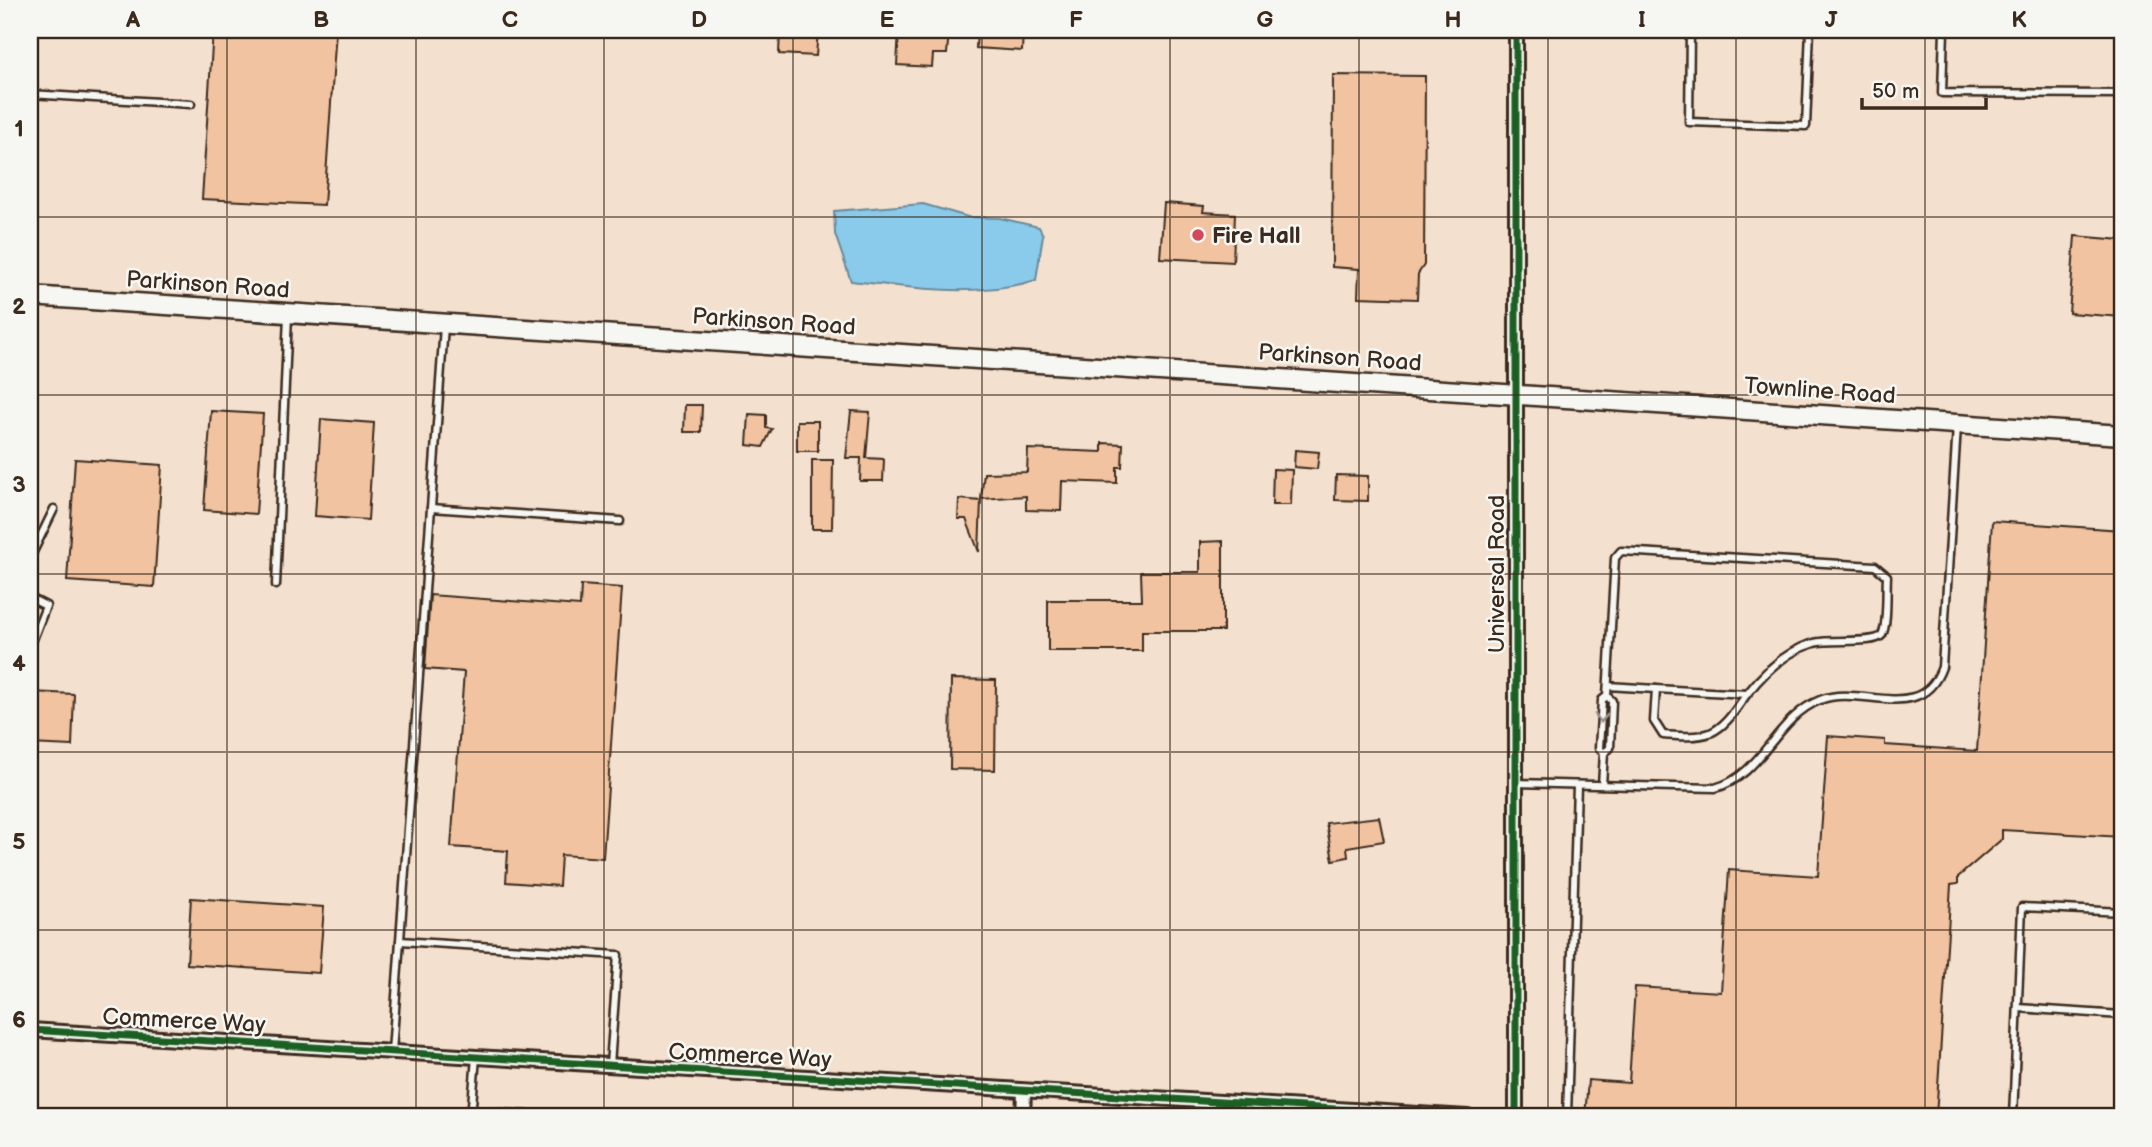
<svg xmlns="http://www.w3.org/2000/svg" width="2152" height="1147" font-family="'Balsamiq Sans',sans-serif">
  <style>
    .built { fill: #f4e0ce }
    .water { fill: #8acaeb; stroke: #6a8a99; stroke-width: 2 }
    .building { fill: #f1c3a0; stroke: #3b2a1e; stroke-width: 2 }
    .lines { fill: none; stroke-linecap: round; stroke-linejoin: round }
    .service-casing { stroke: #3b2a1e; stroke-width: 11 }
    .minor-casing { stroke: #3b2a1e; stroke-width: 18 }
    .secondary-casing { stroke: #3b2a1e; stroke-width: 23 }
    .service { stroke: #f6f6f2; stroke-width: 6 }
    .minor { stroke: #f6f6f2; stroke-width: 12 }
    .secondary { stroke: #f6f6f2; stroke-width: 18 }
    .cycleway-casing { stroke: #f6f6f2; stroke-width: 11 }
    .cycleway { stroke: #1b5e20; stroke-width: 7 }
    .oneway { stroke: #989088 }
    .grid { fill: none; stroke: #3b2a1e; stroke-width: 2; stroke-opacity: 0.55 }
    .poi-dot { fill: #d1495b; stroke: #f6f6f2; stroke-width: 2.5 }
    .labels { text-anchor: middle; stroke-width: 5; stroke-linejoin: round; paint-order: stroke }
    .poi-label { font-size: 23px; font-weight: bold; fill: #3b2a1e; stroke: #f6f6f2; text-anchor: start }
    .street-label { font-size: 23px; fill: #3b2a1e; stroke: #f6f6f2 }
    .neatline { fill: none; stroke: #3b2a1e; stroke-width: 2.5 }
    .grid-label { font-size: 23px; text-anchor: middle; font-weight: bold; fill: #3b2a1e }
  </style>
  <rect width="100%" height="100%" fill="#f5ece2"/>
  <filter id="ink" filterUnits="userSpaceOnUse"><feTurbulence type="fractalNoise" baseFrequency=".0143" numOctaves="2"/><feDisplacementMap in="SourceGraphic" scale="14" xChannelSelector="R" yChannelSelector="G"/><feConvolveMatrix kernelMatrix="1 2 1 2 8 2 1 2 1" color-interpolation-filters="sRGB"/></filter>
  <g filter="url(#ink)">
    <!-- built -->
    <rect class="built" x="30" y="30" width="2092" height="1087"/>
    <!-- water -->
    <path class="water" d="M923,204L968,217L1000,218L1039,227L1043,235L1036,280C978,298 911,288 851,281L835,234L834,211Z"/>
    <!-- building -->
    <g class="building">
      <polygon points="213,30 336,30 324,205 202,199"/>
      <polygon points="780,30 818,30 816,56 779,54"/>
      <polygon points="899,30 949,30 947,54 933,54 932,67 897,65"/>
      <polygon points="977,30 1023,30 1022,51 976,48"/>
      <polygon points="1333,75 1425,76 1424,265 1418,274 1417,299 1358,297 1359,269 1332,267"/>
      <polygon points="1164,203 1204,206 1203,212 1235,214 1233,262 1160,258"/>
      <polygon points="2075,236 2122,240 2122,317 2069,313"/>
      <polygon points="685,405 702,405 701,432 684,432"/>
      <polygon points="211,411 263,414 256,514 204,510"/>
      <polygon points="851,411 870,412 866,458 884,459 883,481 860,481 861,458 846,458"/>
      <polygon points="749,414 766,415 766,428 772,429 763,447 747,445"/>
      <polygon points="321,419 374,423 368,520 315,516"/>
      <rect x="797" y="421" width="21" height="30"/>
      <polygon points="1102,443 1123,444 1122,467 1117,467 1117,483 1062,481 1061,511 1026,510 1026,496 981,499 984,473 1027,472 1028,449 1102,452"/>
      <polygon points="1295,450 1319,452 1317,469 1294,467"/>
      <polygon points="75,459 162,465 154,587 67,581"/>
      <polygon points="812,460 833,460 832,529 812,529"/>
      <polygon points="1273,469 1292,470 1291,505 1272,505"/>
      <polygon points="1336,475 1368,476 1368,501 1335,500"/>
      <polygon points="959,499 981,501 979,552 966,519 958,519"/>
      <polygon points="1992,521 2122,530 2122,837 2002,830 2002,839 1958,877 1958,884 1951,885 1936,1117 1585,1117 1588,1080 1629,1083 1635,987 1721,992 1729,870 1818,876 1828,736 1885,740 1885,745 1977,751"/>
      <polygon points="1223,541 1223,631 1142,631 1142,651 1048,651 1048,600 1142,600 1141,572 1200,572 1200,542"/>
      <polygon points="581,585 622,588 603,858 561,855 559,886 506,882 508,851 451,847 464,672 425,669 430,595 580,606"/>
      <polygon points="951,679 996,680 995,770 950,769"/>
      <polygon points="30,692 74,694 72,746 30,744"/>
      <polygon points="1379,817 1384,841 1347,847 1348,857 1333,860 1326,823"/>
      <polygon points="191,898 324,907 319,973 187,964"/>
    </g>
    <g class="lines">
      <defs>
        <g id="service">
          <polyline points="1690,30 1689,122 1806,126 1810,30"/>
          <polyline points="1944,30 1942,93 2122,94"/>
          <polyline points="30,94 191,104"/>
          <polyline points="431,508 620,521"/>
          <polyline points="30,558 54,509"/>
          <polyline points="276,585 288,316"/>
          <polyline points="30,598 46,606 30,647"/>
          <polyline points="1656,689 1747,694"/>
          <path d="M1607,696L1615,558L1621,551L1875,566L1887,576C1886,589 1888,625 1882,635C1874,645 1830,638 1814,643C1786,651 1765,671 1747,694C1737,707 1727,726 1710,733C1695,738 1679,736 1663,735L1654,721L1656,689L1608,686"/>
          <path d="M1516,783L1715,788C1762,776 1775,718 1820,700C1861,683 1921,726 1942,667L1957,426"/>
          <polyline points="1602,785 1604,753 1599,748 1602,700 1607,696 1612,701 1610,748 1604,753"/>
          <polyline points="400,941 618,955 610,1065"/>
          <polyline points="2018,1008 2122,1015"/>
          <polyline points="392,1052 444,326"/>
          <polyline points="472,1111 556,1117"/>
          <polyline points="471,1117 476,1057"/>
          <polyline points="1567,1117 1577,785"/>
          <polyline points="2013,1117 2022,907 2122,912"/>
        </g>
        <g id="minor">
          <polyline points="30,1030 1468,1117"/>
          <polyline points="1023,1117 1024,1091"/>
          <polyline points="1516,1117 1516,30"/>
        </g>
        <polyline id="secondary" points="30,296 2122,435"/>
      </defs>
      <!-- service casing -->
      <use href="#service" class="service-casing"/>
      <!-- minor casing -->
      <use href="#minor" class="minor-casing"/>
      <!-- secondary casing -->
      <use href="#secondary" class="secondary-casing"/>
      <!-- service -->
      <use href="#service" class="service"/>
      <!-- minor -->
      <use href="#minor" class="minor"/>
      <!-- secondary -->
      <use href="#secondary" class="secondary"/>
      <defs>
        <g id="cycleway">
          <polyline points="30,1030 1468,1117"/>
          <polyline points="1516,1117 1516,30"/>
        </g>
      </defs>
      <!-- cycleway casing -->
      <use href="#cycleway" class="cycleway-casing"/>
      <!-- cycleway -->
      <use href="#cycleway" class="cycleway"/>
    </g>
    <!-- one-way arrows -->
    <defs><path id="oneway-chevron" d="M-2-3.5L2.5 0L-2 3.5" fill="none" stroke-width="1.6" stroke-linecap="round" stroke-linejoin="round" transform="scale(1.75)"/></defs>
    <use class="oneway" href="#oneway-chevron" transform="translate(1601 718) rotate(94)"/>
  </g>
  <!-- grid -->
  <path class="grid" d="M227,30V1117M416,30V1117M604,30V1117M793,30V1117M982,30V1117M1170,30V1117M1359,30V1117M1548,30V1117M1736,30V1117M1925,30V1117M30,217H2122M30,395H2122M30,574H2122M30,752H2122M30,930H2122"/>
  <!-- markers -->
  <circle class="poi-dot" cx="1198" cy="235" r="7"/>
  <g class="labels">
    <!-- poi labels -->
    <g class="poi-label">
      <text x="1212" y="243">Fire Hall</text>
    </g>
    <!-- street labels -->
    <g class="street-label">
      <text transform="translate(208 284) rotate(4)" y="8">Parkinson Road</text>
      <text transform="translate(774 321) rotate(4)" y="8">Parkinson Road</text>
      <text transform="translate(1340 357) rotate(4)" y="8">Parkinson Road</text>
      <text transform="translate(1820 390) rotate(4)" y="8">Townline Road</text>
      <text transform="translate(1496 574) rotate(-90)" y="8">Universal Road</text>
      <text transform="translate(184 1020) rotate(3)" y="8">Commerce Way</text>
      <text transform="translate(750 1055) rotate(3)" y="8">Commerce Way</text>
    </g>
  </g>
  <!-- margin -->
  <rect width="2152" height="1147" fill="none" stroke="#f6f6f2" stroke-width="77"/>
  <!-- scale -->
  <path d="M1862 98v10h124v-10" fill="none" stroke="#3b2a1e" stroke-width="3.5"/>
  <text x="1872" y="98" font-size="21" fill="#3b2a1e" stroke="#f6f6f2" stroke-width="5" paint-order="stroke">50 m</text>
  <rect x="38" y="38" width="2076" height="1070" class="neatline"/>
  <g class="grid-label">
    <text x="133" y="27">A</text>
    <text x="321" y="27">B</text>
    <text x="510" y="27">C</text>
    <text x="699" y="27">D</text>
    <text x="887" y="27">E</text>
    <text x="1076" y="27">F</text>
    <text x="1265" y="27">G</text>
    <text x="1453" y="27">H</text>
    <text x="1642" y="27">I</text>
    <text x="1831" y="27">J</text>
    <text x="2019" y="27">K</text>
    <text x="19" y="136">1</text>
    <text x="19" y="314">2</text>
    <text x="19" y="492">3</text>
    <text x="19" y="671">4</text>
    <text x="19" y="849">5</text>
    <text x="19" y="1027">6</text>
  </g>
</svg>
